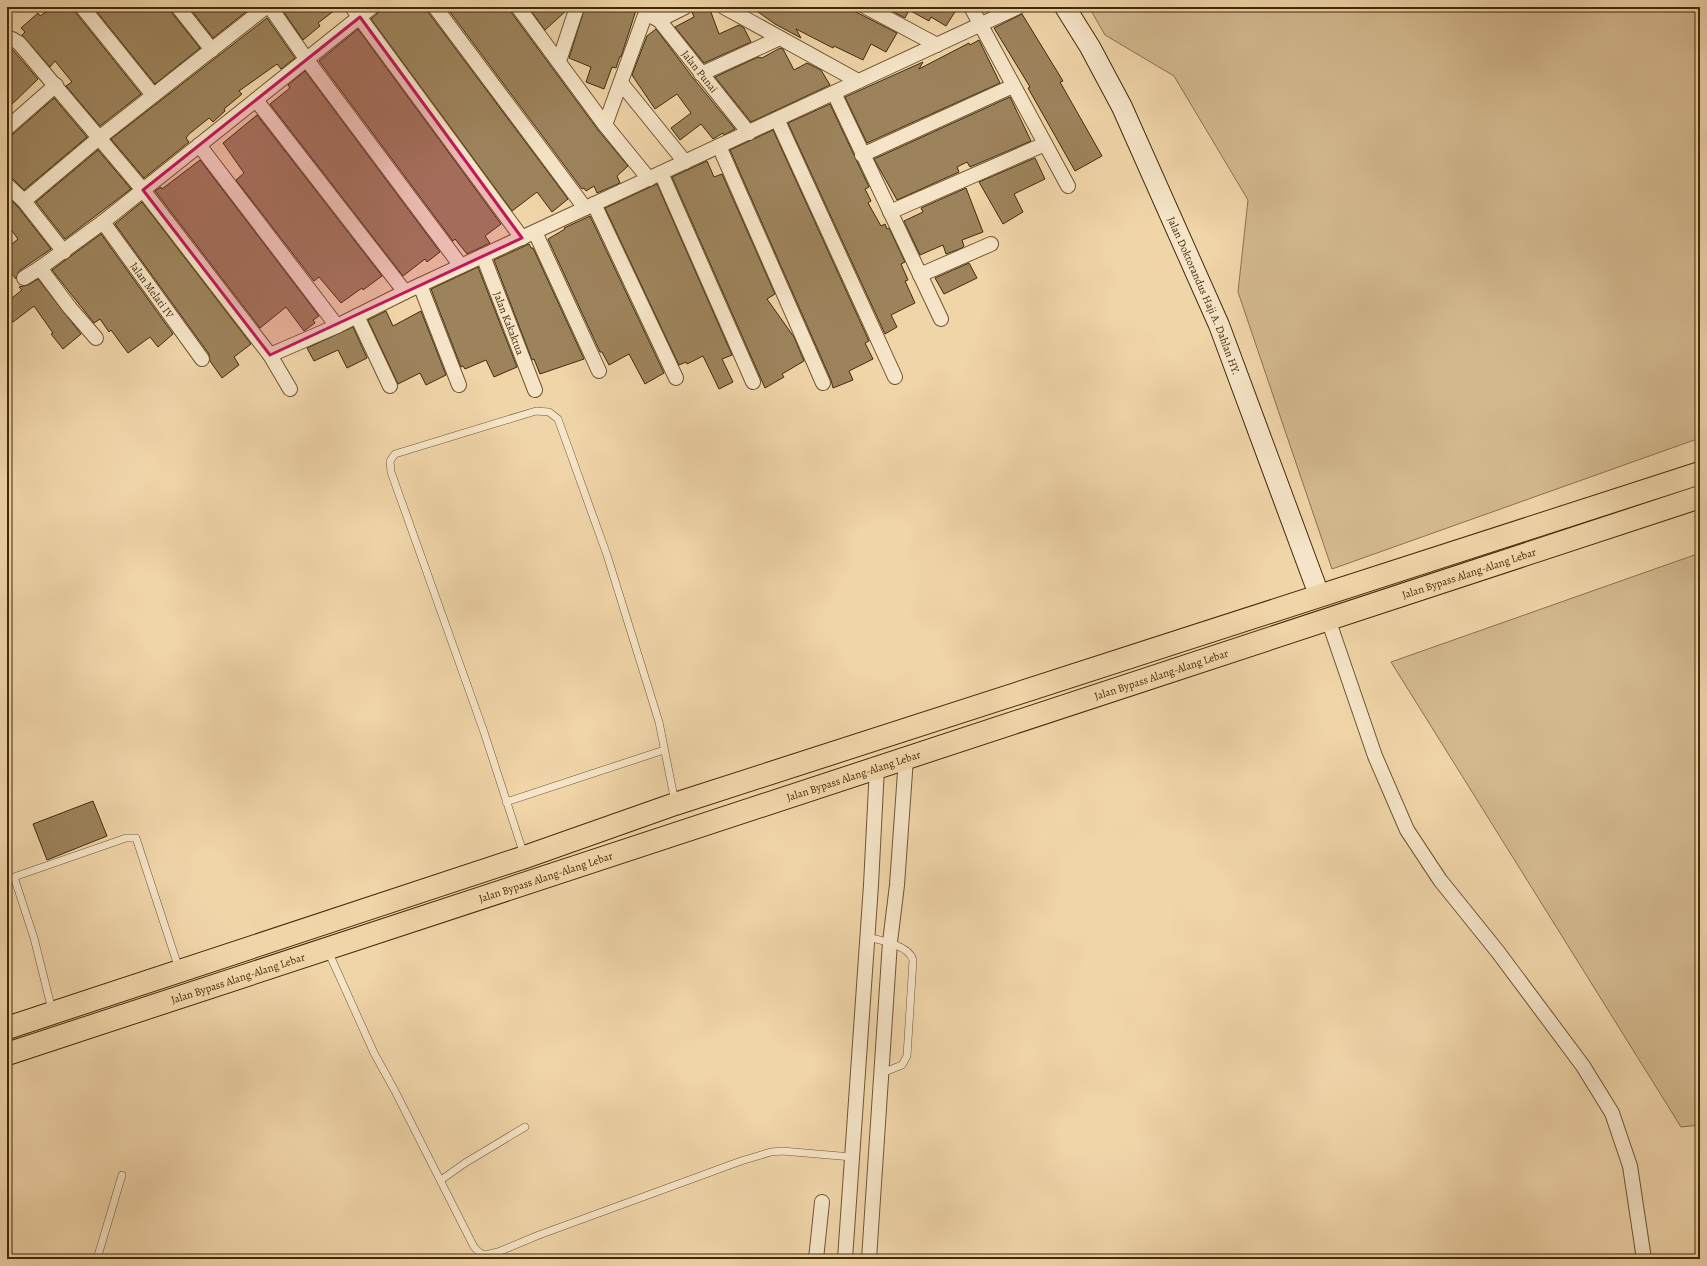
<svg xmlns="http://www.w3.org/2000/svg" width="1707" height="1266" font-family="Alegreya,serif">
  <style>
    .green { fill: #d3b88e; stroke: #8c714c }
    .building { fill: #9d835c; stroke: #442a09 }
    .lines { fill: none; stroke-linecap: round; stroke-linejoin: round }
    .lane-casing { stroke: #6f5531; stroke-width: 8 }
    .street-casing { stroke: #6f5531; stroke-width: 16 }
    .secondary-casing { stroke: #442a09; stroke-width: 22 }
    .highway-casing { stroke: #442a09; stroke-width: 24 }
    .lane { stroke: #f5e4c7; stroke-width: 7 }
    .street { stroke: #f5e4c7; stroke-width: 14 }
    .secondary { stroke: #f5e4c7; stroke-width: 20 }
    .highway { stroke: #f0d5a9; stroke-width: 22 }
    .marked { fill: #c2185b; fill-opacity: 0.2; stroke: #c2185b; stroke-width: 3; stroke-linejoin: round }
    .labels { text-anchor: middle; stroke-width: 3; stroke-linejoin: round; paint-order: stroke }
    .street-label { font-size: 11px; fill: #442a09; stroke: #f5e4c7 }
  </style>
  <rect width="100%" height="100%" fill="#f0d5a9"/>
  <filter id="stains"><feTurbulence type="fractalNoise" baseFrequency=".005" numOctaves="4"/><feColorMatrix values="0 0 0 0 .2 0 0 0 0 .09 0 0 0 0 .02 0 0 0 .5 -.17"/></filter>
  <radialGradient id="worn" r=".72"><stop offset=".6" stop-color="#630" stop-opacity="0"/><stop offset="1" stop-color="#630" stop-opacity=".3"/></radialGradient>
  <!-- green -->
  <g class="green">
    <polygon points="1089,7 1700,7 1700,438 1332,569 1238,292 1248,200 1174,76 1105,35"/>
    <polygon points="1700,553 1700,1125 1681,1127 1391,662"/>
  </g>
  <!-- building -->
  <g class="building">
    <polygon points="53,7 75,7 76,13 141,94 100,126 66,86 72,82 55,61 50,67 22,35 25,32 21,28 38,13 40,16"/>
    <polygon points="93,7 170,7 171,12 200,48 155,84"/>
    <polygon points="189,7 252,7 213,38"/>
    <polygon points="339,7 318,23 320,26 303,40 281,8"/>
    <polygon points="380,7 427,7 428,12 568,199 552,212 537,192 512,211 371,19 378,13"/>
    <polygon points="449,7 510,7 511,12 598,130 628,166 617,176 620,183 597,193 594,186 586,191 584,188 582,189 447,8"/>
    <polygon points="535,7 568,7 567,10 545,30 531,11"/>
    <polygon points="585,7 637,7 621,57 620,56 616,68 612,67 604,89 586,82 591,67 569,58"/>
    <polygon points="705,7 709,7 719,34 739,25 744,28 751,42 704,63 675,27 694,17 692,12"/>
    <polygon points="751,7 857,7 854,11 897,33 886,52 871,44 863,60 834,46 833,48 796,29 801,38 775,24"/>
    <polygon points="891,7 958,7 946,26 931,17 929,21 909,10 905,18 890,10"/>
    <polygon points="1022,14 1063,81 1060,82 1102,156 1075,171 1028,88 1030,87 994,28"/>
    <polygon points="267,18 295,58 281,69 277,64 239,91 242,94 224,109 225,111 213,122 209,118 189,134 186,138 189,142 144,178 111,139"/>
    <polygon points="358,29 501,224 485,236 490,243 467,254 455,239 453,241 319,61"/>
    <polygon points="656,29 693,78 735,129 724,135 723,133 713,139 701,124 680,140 671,128 691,113 677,94 655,109 632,75 647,36"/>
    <polygon points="979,40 1000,83 867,143 845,97 923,62 919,69 969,43 970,45"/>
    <polygon points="780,48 783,49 794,70 807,63 821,70 830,85 751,122 715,77 758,57 762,58"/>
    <polygon points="12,49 38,79 7,109 7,50"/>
    <polygon points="305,71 440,252 427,262 425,259 403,276 270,104 290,88 288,85"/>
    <polygon points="1010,97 1031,141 970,167 967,162 957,167 959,172 897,200 874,159"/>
    <polygon points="54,98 87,137 24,190 7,173 7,136 13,134"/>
    <polygon points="830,104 869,187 865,189 871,201 868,203 881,226 885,224 887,229 889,228 905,262 901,264 908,280 905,281 915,303 891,315 897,327 885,334 788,123"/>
    <polygon points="257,115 382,276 363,290 362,288 341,303 319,277 314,281 236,180 244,173 223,143"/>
    <polygon points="773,130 869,341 865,343 873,359 849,371 853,380 833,388 831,380 730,150"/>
    <polygon points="98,150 131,189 65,239 36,202"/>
    <polygon points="1035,158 1045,179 1014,194 1023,212 1003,224 979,182"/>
    <polygon points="200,160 319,316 313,320 315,323 304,331 286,307 260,328 155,191 161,187 162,189"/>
    <polygon points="707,161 714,177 722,174 775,294 767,299 794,337 804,361 782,374 784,377 765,388 672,177"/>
    <polygon points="657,184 732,355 722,359 733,382 719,389 703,356 687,364 686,362 679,365 605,208"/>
    <polygon points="966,188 983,232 962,240 964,246 962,248 946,254 943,245 920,255 904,221 923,212 921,208"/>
    <polygon points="8,197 18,207 51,249 19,271 16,279 7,268 7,248 18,239 7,224"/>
    <polygon points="142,202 251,344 234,357 239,365 222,378 210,361 209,354 115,224"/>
    <polygon points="590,216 664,373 645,384 629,354 609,365 602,352 600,352 548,239 565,229 564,228"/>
    <polygon points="101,234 173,334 158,347 150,337 128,353 111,330 109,332 100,319 94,323 52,270"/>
    <polygon points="529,244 531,248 533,248 584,359 540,374 534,359 532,360 494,260"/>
    <polygon points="969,263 977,278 944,294 935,278"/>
    <polygon points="478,267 517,367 494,377 486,360 465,369 463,366 461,367 431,289"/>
    <polygon points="38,279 81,334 63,349 51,334 53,333 34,306 13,322 7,315 7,302 22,290 19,287 28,285"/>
    <polygon points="386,311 393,326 421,311 446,375 426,385 420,373 398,384 368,320"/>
    <polygon points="353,327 367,358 347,368 338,350 314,361 307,348"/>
    <polygon points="93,801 107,836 47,860 33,824"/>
  </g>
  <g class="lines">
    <defs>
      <g id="lane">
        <polyline points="506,802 664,750"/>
        <polyline points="524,855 484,732 391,472 390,461 395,454 536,411 549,412 558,419 607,555 659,722 675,802"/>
        <path d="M866,937C879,940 909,945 913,960L907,1056L902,1065L882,1073"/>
        <polyline points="328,951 374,1053 395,1091 474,1247 480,1253 485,1255 498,1252 539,1235 741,1161 771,1152 782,1151 852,1157"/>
        <polyline points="52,1010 34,938 14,877 126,838 136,838 179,969"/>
        <polyline points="441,1180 465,1163 525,1127"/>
        <polyline points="1699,1182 1700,1182"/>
        <polyline points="97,1259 122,1175"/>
      </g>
      <g id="street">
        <polyline points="178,7 212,50"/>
        <polyline points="270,7 307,60 461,266"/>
        <polyline points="352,7 522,238"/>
        <polyline points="435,7 585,208"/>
        <polyline points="518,7 605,125 649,179"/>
        <polyline points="724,7 858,81"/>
        <polyline points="866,7 937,45"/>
        <polyline points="971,7 1068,186"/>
        <polyline points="83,8 153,95"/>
        <path id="s1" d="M647,14L659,20L749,133"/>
        <polyline points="659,20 685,7"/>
        <polyline points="7,42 12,39 19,43 143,190 270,355 290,389"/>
        <polyline points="559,61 577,7"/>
        <polyline points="701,74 780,38"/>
        <polyline points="621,83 685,162"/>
        <polyline points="834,93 941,319"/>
        <polyline points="256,100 405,292"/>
        <polyline points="777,119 895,377"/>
        <polyline points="605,125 648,7"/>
        <polyline points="7,128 56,85"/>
        <polyline points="199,145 337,326"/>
        <polyline points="719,146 823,383"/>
        <polyline points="862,155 1013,86"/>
        <polyline points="661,173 753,382"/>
        <polyline points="7,185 24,201 64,252"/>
        <polyline points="24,201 99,138 266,7"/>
        <polyline points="594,204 676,378"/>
        <polyline points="890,212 1045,144"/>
        <path id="s2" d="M103,222L202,359"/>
        <polyline points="535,232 599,371"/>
        <path id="s3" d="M483,256L535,390"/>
        <polyline points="40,268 103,222 372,7"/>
        <polyline points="920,275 991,244"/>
        <polyline points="24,278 40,268 70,308 96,338"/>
        <polyline points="420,285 459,385"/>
        <polyline points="357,316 390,386"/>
        <polyline points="270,355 337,326 405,292 1018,7"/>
        <polyline points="1328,619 1375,756 1407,830 1440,880 1498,952 1583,1066 1612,1113 1630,1166 1644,1259"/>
        <polyline points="816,1259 822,1202"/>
        <polyline points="845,1259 871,885 877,767"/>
        <polyline points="869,1259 890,942 897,885 906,758"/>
      </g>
      <g id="secondary">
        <path id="s4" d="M1065,7L1090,47L1122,107L1219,325L1315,584"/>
      </g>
      <g id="highway">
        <polyline points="7,1028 525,857 675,804 1700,473"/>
        <path id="s5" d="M7,1054L1700,497"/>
      </g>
    </defs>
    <!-- lane casing -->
    <use href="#lane" class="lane-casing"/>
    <!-- street casing -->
    <use href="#street" class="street-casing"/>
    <!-- secondary casing -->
    <use href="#secondary" class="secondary-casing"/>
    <!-- highway casing -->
    <use href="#highway" class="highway-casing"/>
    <!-- lane -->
    <use href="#lane" class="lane"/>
    <!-- street -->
    <use href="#street" class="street"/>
    <!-- secondary -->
    <use href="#secondary" class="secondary"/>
    <!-- highway -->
    <use href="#highway" class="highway"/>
  </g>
  <!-- marked area -->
  <path class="marked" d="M360,17L522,238L270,355L143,190Z"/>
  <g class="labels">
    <!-- street labels -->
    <g class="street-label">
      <text dy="4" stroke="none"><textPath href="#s1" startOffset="79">Jalan Punai</textPath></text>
      <text dy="4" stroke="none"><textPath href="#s2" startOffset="84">Jalan Melati IV</textPath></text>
      <text dy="4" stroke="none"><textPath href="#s4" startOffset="321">Jalan Doktorandus Haji A. Dahlan HY.</textPath></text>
      <text dy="4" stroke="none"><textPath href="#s3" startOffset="72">Jalan Kakaktua</textPath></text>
      <text dy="4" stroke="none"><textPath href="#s5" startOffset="1539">Jalan Bypass Alang-Alang Lebar</textPath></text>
      <text dy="4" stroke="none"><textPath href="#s5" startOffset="1215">Jalan Bypass Alang-Alang Lebar</textPath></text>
      <text dy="4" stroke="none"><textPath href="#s5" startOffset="891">Jalan Bypass Alang-Alang Lebar</textPath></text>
      <text dy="4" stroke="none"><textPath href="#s5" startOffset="567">Jalan Bypass Alang-Alang Lebar</textPath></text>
      <text dy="4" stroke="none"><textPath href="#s5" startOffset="243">Jalan Bypass Alang-Alang Lebar</textPath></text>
    </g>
  </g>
  <!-- margin -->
  <rect width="1707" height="1266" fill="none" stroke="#f0d5a9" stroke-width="24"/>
  <rect x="8" y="8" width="1691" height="1250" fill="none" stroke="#442a09" stroke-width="2"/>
  <rect x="12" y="12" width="1683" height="1242" fill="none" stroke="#442a09"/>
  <rect width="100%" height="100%" filter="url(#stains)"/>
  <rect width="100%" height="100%" fill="url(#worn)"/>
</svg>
